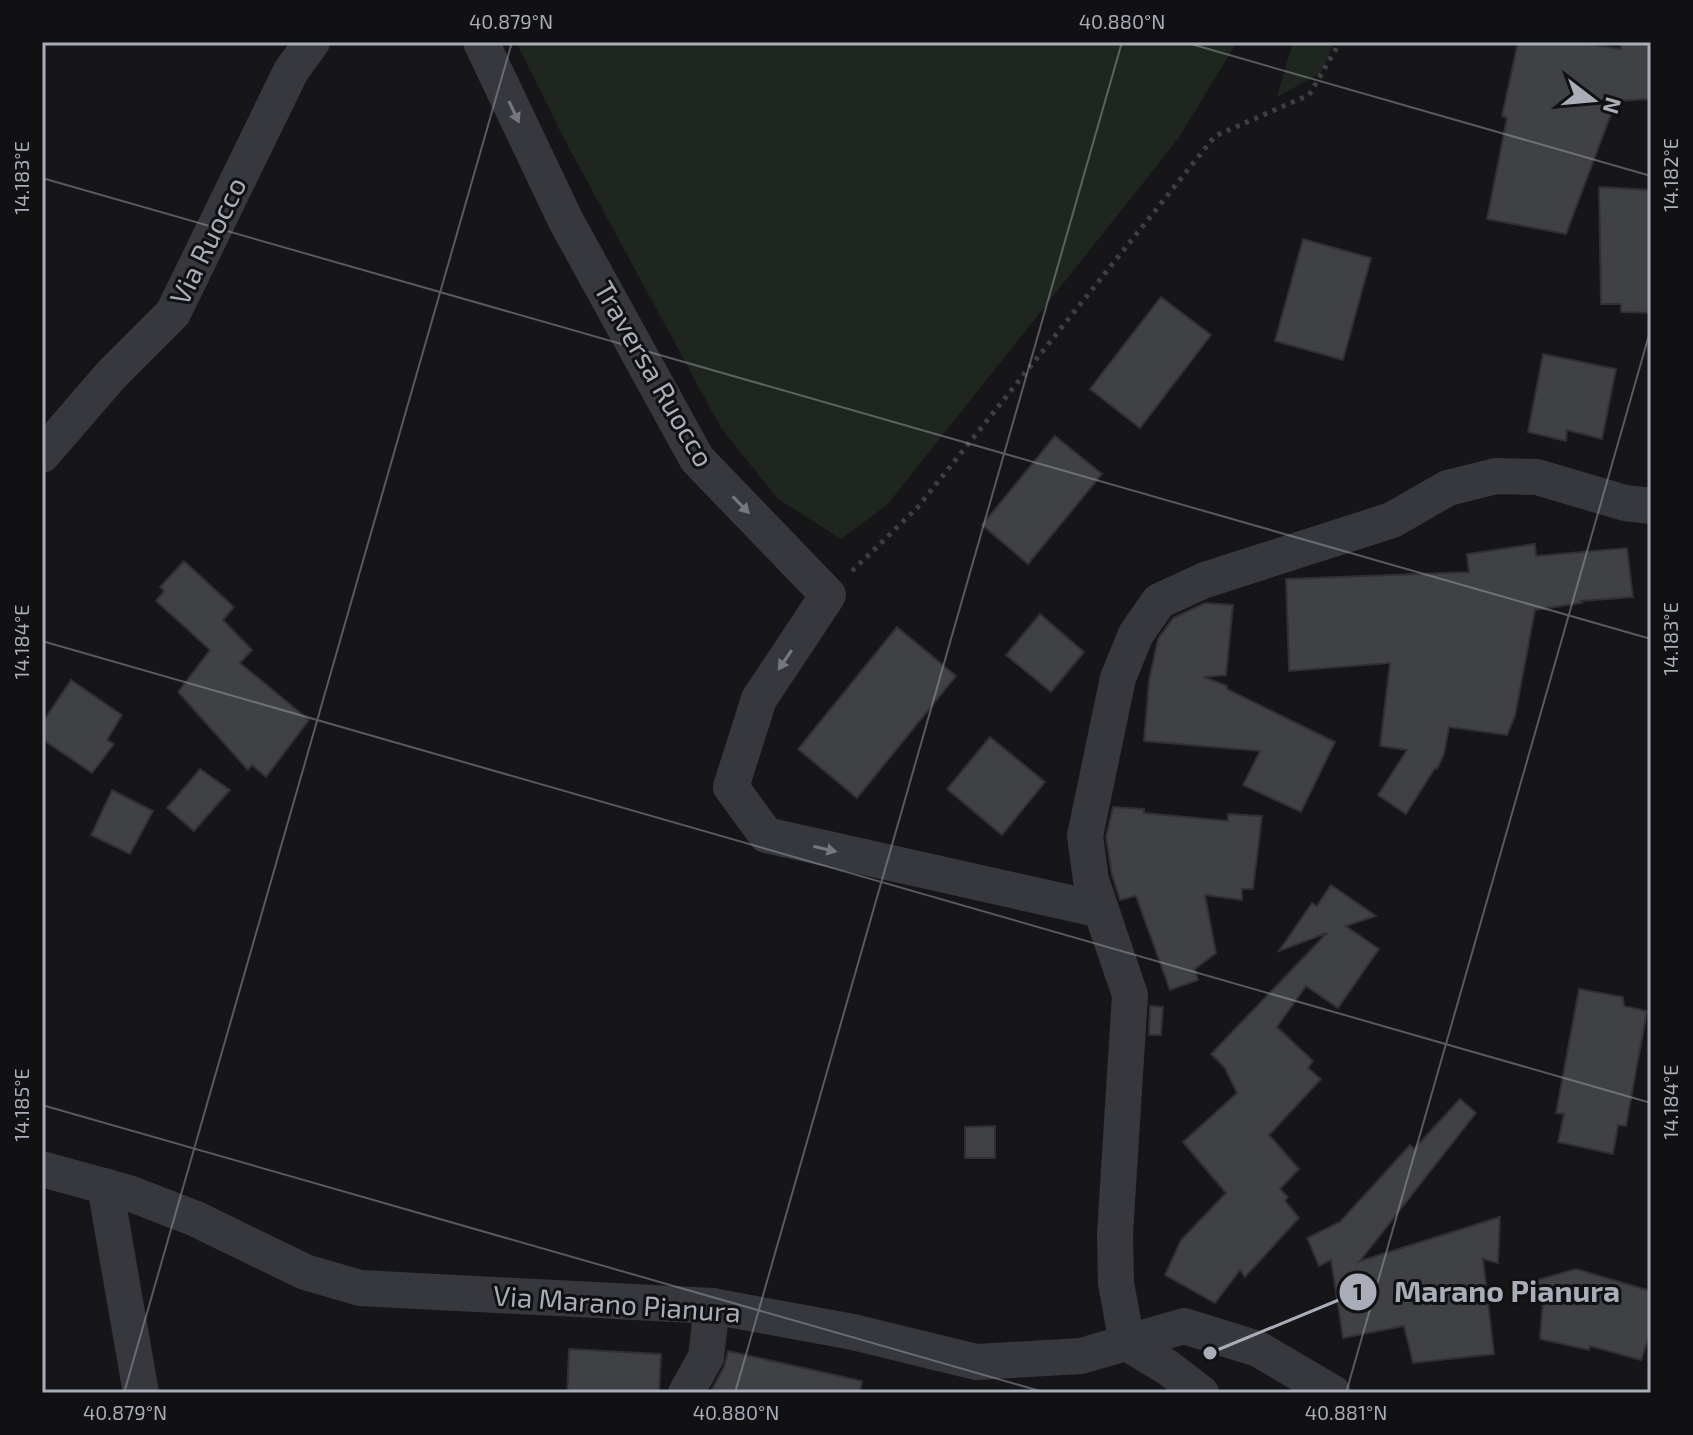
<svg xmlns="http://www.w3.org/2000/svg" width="1693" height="1435" font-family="'Exo 2',sans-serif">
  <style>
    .green { fill: #1e261f }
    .building { fill: #404145; stroke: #303034; stroke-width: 2 }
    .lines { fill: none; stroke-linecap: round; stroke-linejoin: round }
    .path { stroke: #3d3f44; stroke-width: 5; stroke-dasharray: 4 6; stroke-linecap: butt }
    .minor { stroke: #37383d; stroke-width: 36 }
    .oneway { fill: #757881 }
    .ticks { fill: none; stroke: #a8adb8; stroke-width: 2; stroke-opacity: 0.45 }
    .labels { text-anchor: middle; stroke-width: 6; stroke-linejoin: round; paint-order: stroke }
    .street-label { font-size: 28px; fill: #a8adb8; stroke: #111113 }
    .leader { fill: none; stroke: #a8adb8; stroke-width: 3 }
    .callout-dot { fill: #a8adb8; stroke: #111113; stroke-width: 3 }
    .mark-label { font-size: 24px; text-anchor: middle; font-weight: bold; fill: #111 }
    .callout-label { font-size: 30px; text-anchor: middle; font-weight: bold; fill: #a8adb8; stroke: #111113; stroke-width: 6; stroke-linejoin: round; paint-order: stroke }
    .neatline { fill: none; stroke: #a8adb8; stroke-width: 3 }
    .ticks-label { font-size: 20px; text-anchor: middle; fill: #a8adb8 }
  </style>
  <rect width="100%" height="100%" fill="#161618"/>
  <!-- green -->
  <g class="green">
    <polygon points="516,42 1237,42 1178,139 887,505 841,539 778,499 721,428 561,133"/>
    <polygon points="1293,42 1334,42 1321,73 1277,97"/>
  </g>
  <!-- building -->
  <g class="building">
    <polygon points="1518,42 1574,42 1621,49 1620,42 1651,42 1651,99 1616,101 1566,234 1487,219 1507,118 1502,116"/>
    <polygon points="1599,187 1651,190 1651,313 1621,312 1621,304 1601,304"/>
    <polygon points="1303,239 1371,258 1343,360 1275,341"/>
    <polygon points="1161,297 1211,335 1140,428 1090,389"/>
    <polygon points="1543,354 1616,369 1602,439 1567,430 1566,441 1528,432"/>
    <polygon points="1055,436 1102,474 1028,564 982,525"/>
    <polygon points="1535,544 1536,556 1627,548 1633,597 1581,601 1582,603 1535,610 1515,716 1507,735 1449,727 1444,754 1437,769 1435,768 1406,814 1378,795 1407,750 1380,746 1390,663 1289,671 1286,579 1469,572 1467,554"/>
    <polygon points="184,561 234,607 223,620 252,650 240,663 309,720 266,777 252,765 248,770 178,692 210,650 156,601 164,591 160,587"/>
    <polygon points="1205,603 1233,605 1226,675 1204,677 1227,686 1227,689 1335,742 1301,812 1243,785 1260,751 1144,741 1149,681 1158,639 1173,618"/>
    <polygon points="1040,614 1084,652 1051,692 1006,655"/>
    <polygon points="897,627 956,676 857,798 798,749"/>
    <polygon points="71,680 122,715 107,740 114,744 92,773 42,739 42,723"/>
    <polygon points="990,737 1045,782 1002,835 947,789"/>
    <polygon points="200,769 230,790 194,831 167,808"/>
    <polygon points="112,790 153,811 130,854 91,835"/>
    <polygon points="1113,807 1144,809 1144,813 1228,821 1228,814 1262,816 1253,889 1242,889 1242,900 1205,895 1216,953 1195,969 1198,980 1170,990 1136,896 1120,900 1112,875 1106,837"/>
    <polygon points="1331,885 1376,916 1346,926 1379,949 1338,1008 1306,986 1277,1027 1313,1061 1308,1068 1321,1079 1269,1135 1299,1169 1280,1189 1288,1197 1285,1201 1299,1218 1245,1277 1240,1270 1215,1303 1165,1275 1181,1240 1226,1193 1183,1142 1237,1093 1225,1068 1211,1054 1327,933 1279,951 1312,903 1317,906"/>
    <polygon points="1579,989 1623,997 1624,1006 1647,1011 1626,1126 1618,1125 1613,1154 1558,1142 1564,1114 1556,1113"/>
    <polygon points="1150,1006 1163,1007 1161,1035 1149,1035"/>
    <polygon points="1460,1099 1476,1113 1360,1261 1500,1217 1498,1263 1483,1259 1494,1354 1413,1363 1404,1326 1343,1338 1331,1260 1319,1266 1307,1238 1340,1222 1410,1145 1414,1149"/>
    <polygon points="995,1126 995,1158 965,1158 965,1127"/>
    <polygon points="1576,1269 1651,1291 1651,1331 1641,1360 1590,1346 1589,1350 1540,1339 1543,1300 1537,1280"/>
    <polygon points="569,1349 661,1354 659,1393 567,1393"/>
    <polygon points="728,1351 862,1381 860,1393 710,1393 724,1367"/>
  </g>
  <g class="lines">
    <!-- path -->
    <polyline class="path" points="852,571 917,508 1215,136 1309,95 1340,42"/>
    <!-- minor -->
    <g class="minor">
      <polyline points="481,42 566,221 697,459 828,595 759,699 731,787 766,835 1101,910"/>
      <polyline points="42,455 112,374 173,313 291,71 312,42"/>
      <polyline points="42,1169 129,1193 196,1219 305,1272 360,1288 712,1306 853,1332 976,1362 1081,1356 1184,1326 1258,1349 1333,1393"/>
      <polyline points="105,1186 141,1393"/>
      <polyline points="686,1393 706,1357 712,1306"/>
      <polyline points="1201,1393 1167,1367 1127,1343 1116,1283 1115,1233 1130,995 1091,880 1085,836 1118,678 1136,634 1159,601 1205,580 1392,520 1448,488 1496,476 1537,477 1625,503 1651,506"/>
    </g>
  </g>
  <!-- one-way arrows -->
  <defs><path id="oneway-solid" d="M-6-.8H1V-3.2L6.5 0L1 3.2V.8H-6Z" transform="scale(2)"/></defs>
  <g class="oneway">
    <use href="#oneway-solid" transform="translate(514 112) rotate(65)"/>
    <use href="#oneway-solid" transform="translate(741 505) rotate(46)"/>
    <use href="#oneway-solid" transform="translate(785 660) rotate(124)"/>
    <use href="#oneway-solid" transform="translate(825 849) rotate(13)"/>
  </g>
  <!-- ticks -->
  <path class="ticks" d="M1184,42L1651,176M42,178L1651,639M42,641L1651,1103M42,1105L1047,1393M124,1393L512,42M735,1393L1122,42M1346,1393L1651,328"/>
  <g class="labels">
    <!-- street labels -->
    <g class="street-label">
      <text transform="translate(208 241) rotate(-64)" y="10">Via Ruocco</text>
      <text transform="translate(654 374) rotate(60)" y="10">Traversa Ruocco</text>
      <text transform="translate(617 1304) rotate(4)" y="10">Via Marano Pianura</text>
    </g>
  </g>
  <!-- callouts -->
  <path class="leader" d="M1210 1353L1358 1292"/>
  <g class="callout-dot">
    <circle cx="1210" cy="1353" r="8"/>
    <circle cx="1358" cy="1292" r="20"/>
  </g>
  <g class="mark-label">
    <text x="1358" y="1300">1</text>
  </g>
  <g class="callout-label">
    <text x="1507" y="1302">Marano Pianura</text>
  </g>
  <!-- border -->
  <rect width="1693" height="1435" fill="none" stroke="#111113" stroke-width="88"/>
  <!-- north arrow -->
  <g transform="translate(1593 100) rotate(106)" stroke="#111113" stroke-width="6" paint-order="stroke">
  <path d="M0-6L14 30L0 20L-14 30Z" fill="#a8adb8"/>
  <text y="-12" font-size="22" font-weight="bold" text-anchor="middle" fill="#a8adb8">N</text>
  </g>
  <rect x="44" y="44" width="1605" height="1347" class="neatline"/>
  <g class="ticks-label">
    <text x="511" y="29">40.879°N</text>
    <text x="1122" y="29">40.880°N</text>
    <text transform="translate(1671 175) rotate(-90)" y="7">14.182°E</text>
    <text transform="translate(22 178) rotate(-90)" y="7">14.183°E</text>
    <text transform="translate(1671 639) rotate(-90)" y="7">14.183°E</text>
    <text transform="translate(22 642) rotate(-90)" y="7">14.184°E</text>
    <text transform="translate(1671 1102) rotate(-90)" y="7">14.184°E</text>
    <text transform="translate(22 1105) rotate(-90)" y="7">14.185°E</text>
    <text x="125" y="1420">40.879°N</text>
    <text x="736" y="1420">40.880°N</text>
    <text x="1346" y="1420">40.881°N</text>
  </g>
</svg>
